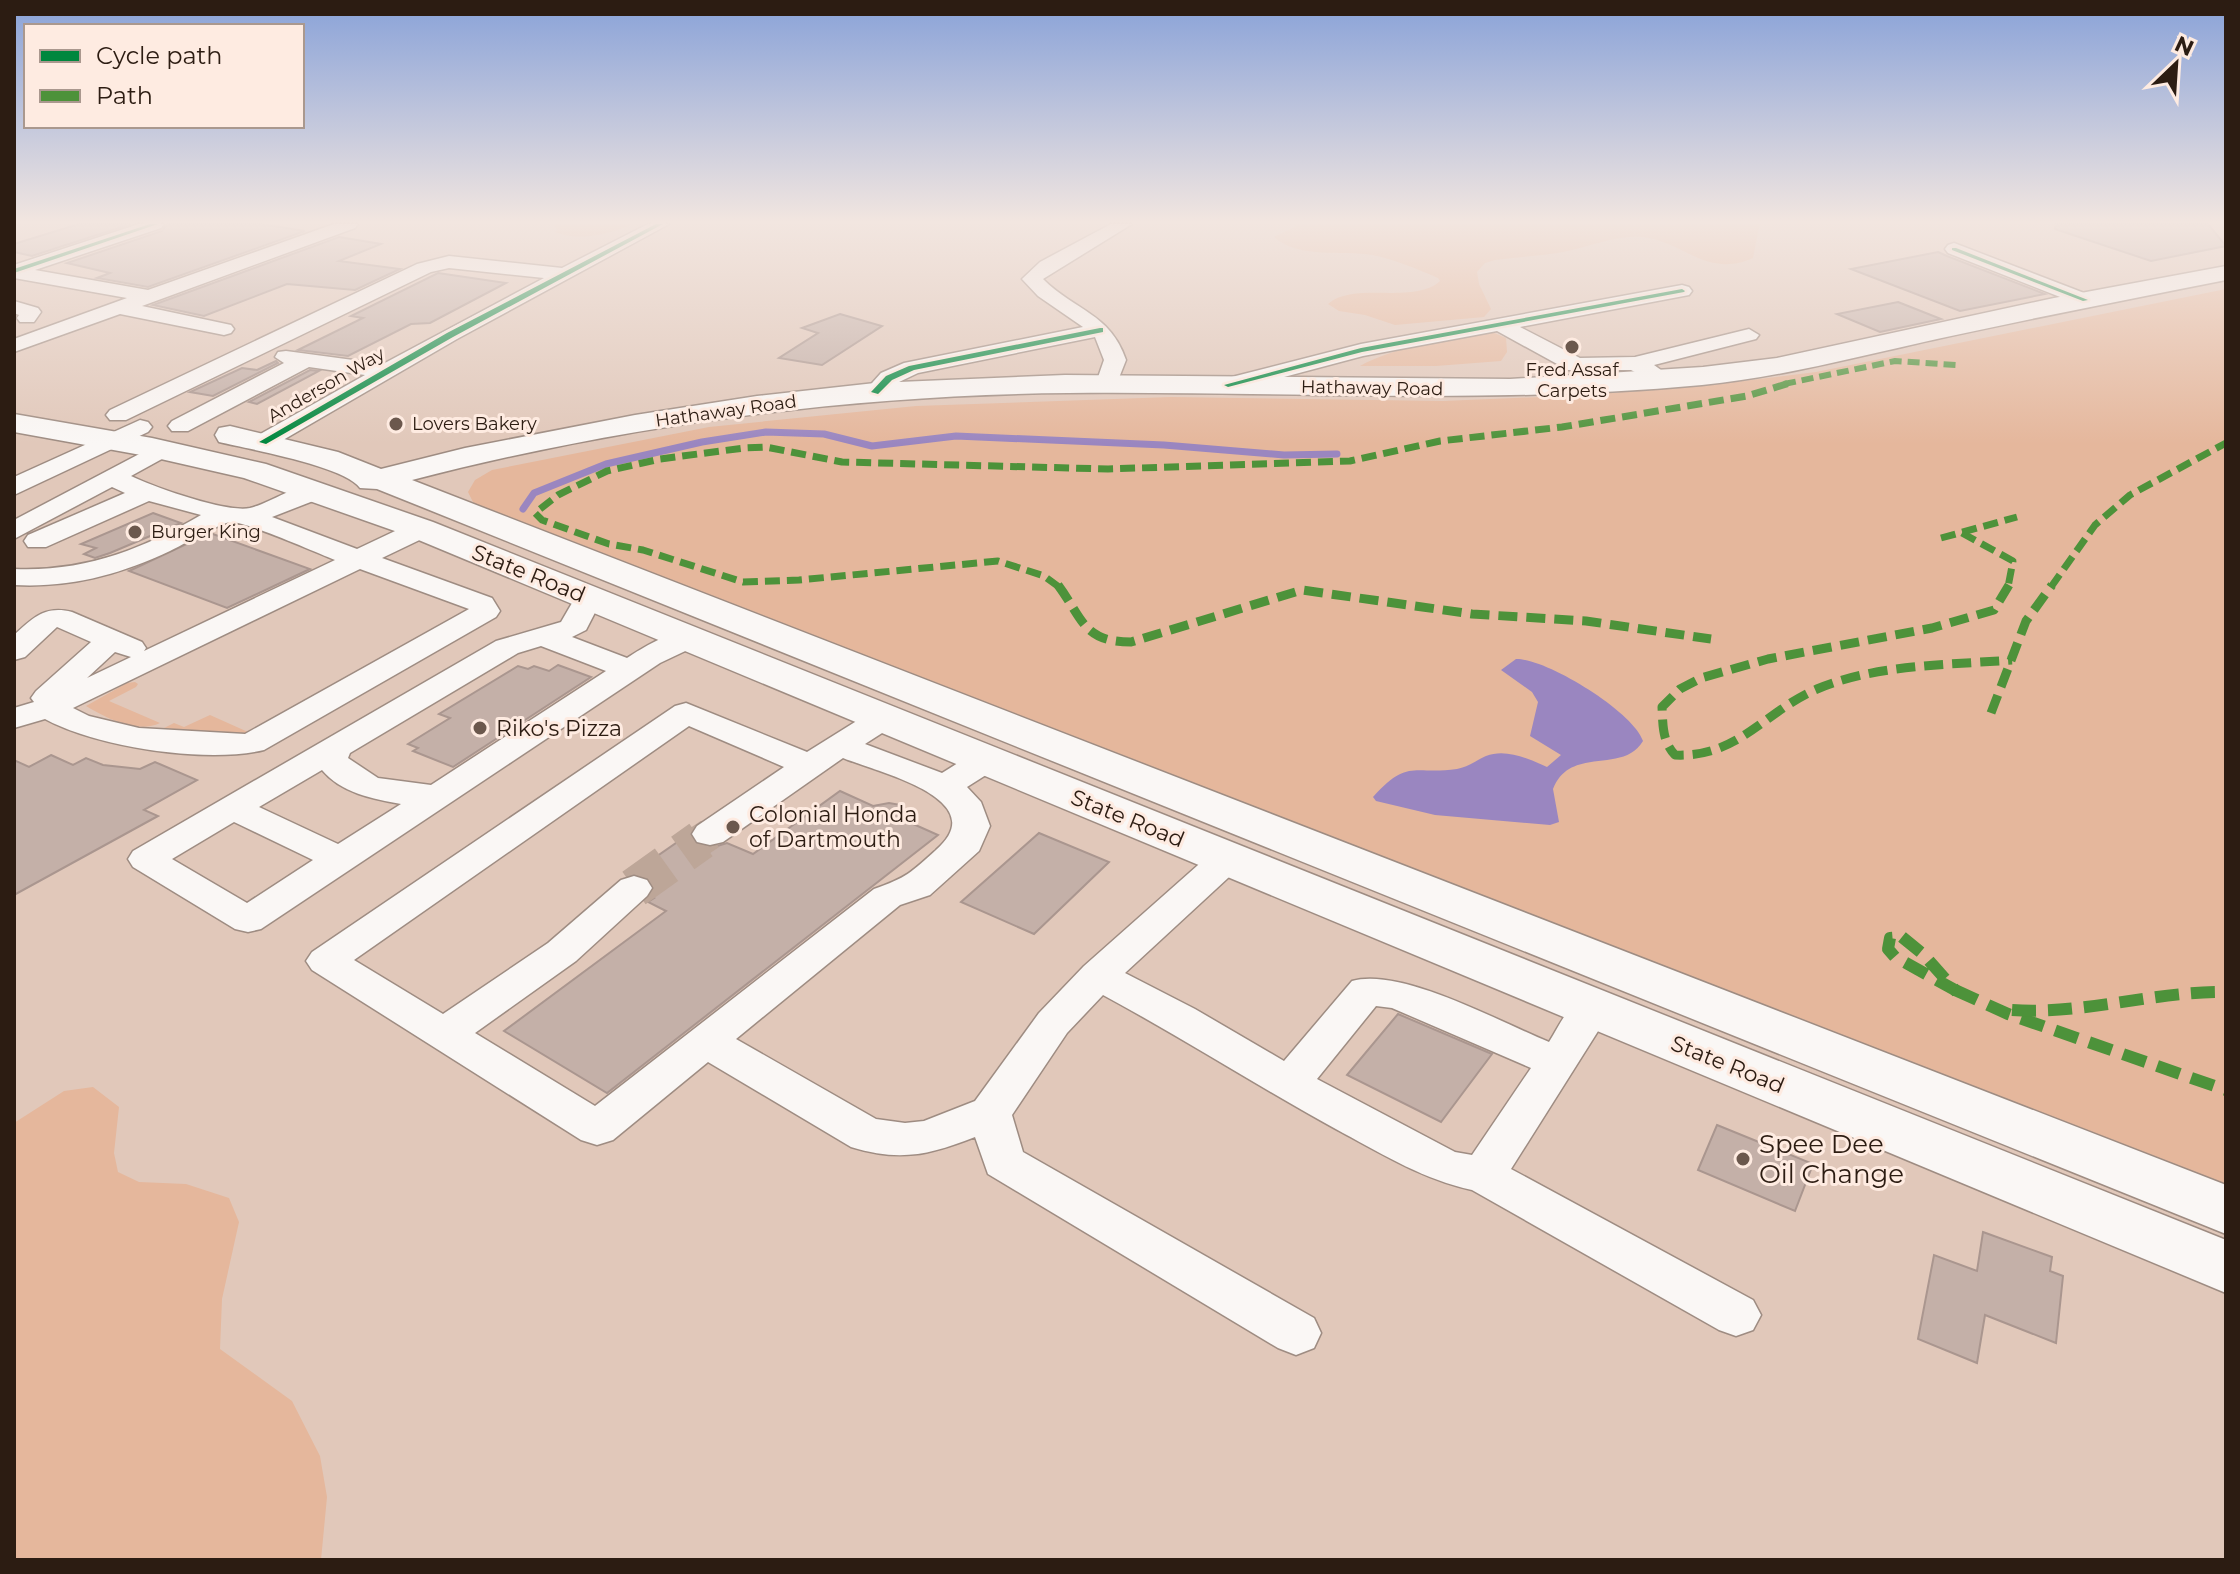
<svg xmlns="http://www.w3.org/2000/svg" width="2240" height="1574" font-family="Montserrat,sans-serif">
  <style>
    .green { fill: #e5b79c }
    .water { fill: #9a86c0 }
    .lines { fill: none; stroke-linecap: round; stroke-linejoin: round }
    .stream { stroke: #9a86c0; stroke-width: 7 }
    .building { fill: #c4b0a8; stroke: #aa968f; stroke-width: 2 }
    .minor-tunnel-far1 { stroke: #bda698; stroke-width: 32; stroke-dasharray: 32 16; stroke-linecap: butt }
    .minor-tunnel { stroke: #bda698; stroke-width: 40; stroke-dasharray: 40 20; stroke-linecap: butt }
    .minor-casing { stroke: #9e8c82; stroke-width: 3 }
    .major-casing { stroke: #9e8c82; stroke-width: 3 }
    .minor { fill: #faf7f5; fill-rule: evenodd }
    .major { fill: #faf7f5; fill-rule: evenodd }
    .quiet-far3 { stroke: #4d923a; stroke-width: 6; stroke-dasharray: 12 6; stroke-linecap: butt }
    .quiet-far2 { stroke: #4d923a; stroke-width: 7; stroke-dasharray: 15 7; stroke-linecap: butt }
    .quiet-far1 { stroke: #4d923a; stroke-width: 9; stroke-dasharray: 19 9; stroke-linecap: butt }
    .quiet { stroke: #4d923a; stroke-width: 12; stroke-dasharray: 24 12; stroke-linecap: butt }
    .cycleway-casing { stroke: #feebe1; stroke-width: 5 }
    .cycleway { fill: #00873e; fill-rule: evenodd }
    .poi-dot { fill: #6b584d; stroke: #feebe1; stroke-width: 3 }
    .labels { text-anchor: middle; stroke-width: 6; stroke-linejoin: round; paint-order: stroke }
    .far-poi-label { font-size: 18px; fill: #2c1c12; stroke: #feebe1; text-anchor: start }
    .far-street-label { font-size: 18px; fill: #2c1c12; stroke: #feebe1 }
    .street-label { font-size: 22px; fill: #2c1c12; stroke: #feebe1 }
    .poi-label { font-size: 22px; fill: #2c1c12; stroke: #feebe1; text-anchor: start }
    .near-poi-label { font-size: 26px; fill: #2c1c12; stroke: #feebe1; text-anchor: start }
  </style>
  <rect width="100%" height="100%" fill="#e1c8ba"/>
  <!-- green -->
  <g class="green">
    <path d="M552,224H633C609,234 580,242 555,232L558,230Z"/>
    <path d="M1300,224H1758L1759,227L1753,258C1707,279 1681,240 1642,237C1615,235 1589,247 1563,252C1541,256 1517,257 1495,260L1485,263L1477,272L1479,284L1491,309L1484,317L1395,325L1365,315L1339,311L1328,304C1354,281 1414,305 1440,281L1438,278C1417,269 1394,259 1372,255C1342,250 1299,259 1274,237Z"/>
    <polygon points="2226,289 2226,1188 482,508 473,502 468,492 475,480 492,470 709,427 916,406 1171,397 1443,401 1588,395 1726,383 1816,372"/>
    <path d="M1492,332L1506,338L1507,352L1501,361L1436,366H1360C1389,349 1458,334 1492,332Z"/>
    <path d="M135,682L138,684L136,687L109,701L160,723C137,734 106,718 86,706L127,683Z"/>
    <polygon points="210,715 248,732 235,737 162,729 174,723 184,727"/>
    <polygon points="93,1087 119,1107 114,1153 118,1172 139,1182 186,1184 229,1198 239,1222 222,1299 220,1349 292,1401 320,1456 327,1497 321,1560 14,1560 14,1123 64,1091"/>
  </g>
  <!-- water -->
  <path class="water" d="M1516,659C1546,658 1634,712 1643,741C1623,775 1570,745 1553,789L1559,822L1550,825L1435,815L1376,801L1373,797C1408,758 1413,775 1457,769C1468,767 1477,760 1486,756C1506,748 1529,759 1547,767L1561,755L1530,736L1538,702L1532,692L1501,670Z"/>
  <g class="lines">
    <!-- stream -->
    <polyline class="stream" points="523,509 534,493 606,464 702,442 766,432 824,434 872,446 956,436 1164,445 1284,455 1337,454"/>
  </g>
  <!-- building -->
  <g class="building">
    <polygon points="79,224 131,224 32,256 14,252 14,244"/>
    <polygon points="167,224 261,224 305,231 148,287 97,278 110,273 67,263 162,231"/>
    <polygon points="2056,224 2208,224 2226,246 2151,261 2055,229"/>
    <polygon points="339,237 381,244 339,261 400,269 355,290 287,284 204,316 153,305"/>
    <polygon points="1938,252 1947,256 2045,294 1960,311 1851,269"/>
    <polygon points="438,273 506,283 430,323 411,324 348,356 298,350 363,318 351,316"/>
    <polygon points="1898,302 1941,319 1880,332 1837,314"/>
    <polygon points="840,314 882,326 822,365 779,358 818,333 802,328"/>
    <polygon points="276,361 278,363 213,396 190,392 242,368 257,370"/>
    <polygon points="310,370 319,371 257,404 249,402"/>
    <polygon points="153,513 181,523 110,553 95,558 84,554 96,548 81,544"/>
    <polygon points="210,533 310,569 227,608 129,571"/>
    <polygon points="558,665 591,677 453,767 413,751 418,748 408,744 450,718 439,714 518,666 528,669 534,666 549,671"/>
    <polygon points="51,755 73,765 86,758 103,765 140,769 155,762 197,780 144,810 158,816 14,895 14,760 29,767"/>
    <polygon points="840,791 873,806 889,803 901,805 902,819 938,835 607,1093 504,1031 666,911 648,902 654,898 650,896 655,890 650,878 633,873 689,834 696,845 711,848 727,843 753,854"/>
    <polygon points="1039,833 1109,862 1034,934 961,902"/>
    <polygon points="1398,1014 1492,1054 1441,1122 1347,1075"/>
    <polygon points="1717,1125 1813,1164 1795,1211 1698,1170"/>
    <polygon points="1983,1232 2052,1257 2050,1271 2063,1276 2056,1343 1985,1315 1977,1363 1918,1339 1934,1255 1977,1271"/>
  </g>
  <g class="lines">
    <!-- minor-tunnel-far1 -->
    <polyline class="minor-tunnel-far1" points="698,842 710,834"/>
    <!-- minor-tunnel -->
    <polyline class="minor-tunnel" points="634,888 701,840"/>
    <defs>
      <g id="minor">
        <polygon points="139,224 164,224 161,228 35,270 148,290 334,224 358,224 355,228 142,306 231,325 234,329 231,333 224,335 120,314 14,352 14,339 127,298 14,278 14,265"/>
        <polygon points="648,224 669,224 457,339 271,447 255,447 251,442 255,437 365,375 309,367 188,431 172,431 168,426 172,421 284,363 275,357 278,352 286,351 383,364 544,278 449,268 431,272 126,420 110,420 106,415 110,410 417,264 449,256 562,268"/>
        <path d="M1111,224H1132L1043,279C1075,311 1110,313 1126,360L1115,388H1099L1096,383L1104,360L1095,337L918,373L897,383L883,397H867L864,392L881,373L904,363L1083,327L1038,296L1022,279L1040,262Z"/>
        <polygon points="1954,243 2092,296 2095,300 2092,304 2078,304 1948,253 1945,249 1948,245"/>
        <polygon points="1682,285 1689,287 1692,291 1689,295 1520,327 1580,358 1635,357 1749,329 1759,335 1756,339 1654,365 1675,380 1664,387 1631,370 1568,370 1497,331 1363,356 1228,392 1217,385 1220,380 1361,344"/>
        <polygon points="14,301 38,308 41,312 34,322 20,322 17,318 19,315 14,313"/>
        <polygon points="140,420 148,422 152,427 148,432 14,495 14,477"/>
        <path d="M162,442L171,444L174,449L171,454L131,476C154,487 226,513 250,508C274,502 301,479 326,486L330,491L326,496L272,517L357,549L412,523H430L434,529L430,535L382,558L492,598L500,611L496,617L264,750C207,764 96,747 45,719L14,728V708L34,702L31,698L36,691L91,642L57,627L25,657L14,660V635C33,618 45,605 72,612L142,642L146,648L144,651L335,560C315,552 247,522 231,522C222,522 181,546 170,551C119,575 70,588 14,585V569C84,572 141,550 201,515L149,501L46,547H28L24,541L28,535L125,493L112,487L14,539V520ZM360,569L469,609L245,734L139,728L89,716L73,708ZM115,652L131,657L87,678Z"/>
        <path d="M589,588L599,591L603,597L586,630L572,637L627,658C646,646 675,627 698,633L703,639L698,645L660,663L261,929L248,932L235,929L133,867L128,859L133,851L496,641L561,622L579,591ZM541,646L606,671L431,785L378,778L348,758L350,753L518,653ZM322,770C341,793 373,799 401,804L338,844L259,807ZM234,822L313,860L247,903L172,859Z"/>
        <path d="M686,703L807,752L871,712L882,709L893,712L898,719L893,726L865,744L942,773C960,762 975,749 997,754L1002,761L997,768L967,787L981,802L990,826L979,851L930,895L900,905L736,1039L876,1119L905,1123L924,1121L975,1101L1039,1013L1084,966L1215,850L1228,847L1241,850L1246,858L1241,866L1125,973L1195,1009L1284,1061L1352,981C1401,967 1500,1022 1549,1042C1565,1017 1573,989 1606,999L1612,1009L1511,1169L1753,1300L1761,1315L1753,1330L1736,1336L1719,1330L1472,1190C1425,1180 1386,1156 1343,1133C1262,1089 1185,1039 1103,995L1067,1033L1012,1115L1023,1152L1314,1318L1321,1333L1314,1348L1296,1355L1278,1348L988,1174L975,1137C929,1155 900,1162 851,1147L708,1062L613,1140L597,1145L581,1140L312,970L306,961L312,952L675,706ZM689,726L784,767L697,826L692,834L697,842L710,845L723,842L843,758C877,772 995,799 936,850C912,872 906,878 874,889L595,1106L475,1033L576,961L647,896L652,888L647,880L634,876L621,880L548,943L443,1014L354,960ZM1376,1006L1392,1008L1531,1068L1472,1155L1455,1152L1317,1079Z"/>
      </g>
      <g id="major">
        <path d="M2226,266V280C2130,299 2033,318 1937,339C1860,356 1782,377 1702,385C1491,405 1279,391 1068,393C847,395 625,425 412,480L2226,1185V1234L422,507L377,489L360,488C345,466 248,449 219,442L215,435L219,428L230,426L338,452L381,469L465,448L635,415L757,396L875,383L1065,375L1510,379L1703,367L1777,358L2054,298Z"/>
        <polygon points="14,414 152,438 266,464 433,522 2226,1240 2226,1293 409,536 244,478 152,457 14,432"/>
      </g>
    </defs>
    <!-- minor casing -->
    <use href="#minor" class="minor-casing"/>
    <!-- major casing -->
    <use href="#major" class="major-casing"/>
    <!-- minor -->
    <use href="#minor" class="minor"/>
    <!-- major -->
    <use href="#major" class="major"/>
    <!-- quiet-far3 -->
    <polyline class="quiet-far3" points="1784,384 1895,361 1956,365"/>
    <!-- quiet-far2 -->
    <g class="quiet-far2">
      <polyline points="1962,533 2013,561 2008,587"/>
      <polyline points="1941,538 2017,517"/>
      <polyline points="1059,587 1044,576 998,561 799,580 743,582 643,550 609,544 542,520 535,513 558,495 607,471 660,459 744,448 766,447 842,462 1108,469 1350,461 1440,441 1562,427 1747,396 1793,382"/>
      <polyline points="2051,587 2095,525 2130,495 2226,443"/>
    </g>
    <!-- quiet-far1 -->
    <g class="quiet-far1">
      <path d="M1058,585C1083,619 1083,642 1131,642L1302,590L1472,614L1586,621L1711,639"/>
      <path d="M2009,585L1994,610L1932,628L1768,659L1701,678L1680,689L1662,707C1663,725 1662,741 1675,755C1738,758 1765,711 1817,689C1877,664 1948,665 2012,660"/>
      <polyline points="1991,713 2026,621 2052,585"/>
    </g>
    <!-- quiet -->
    <g class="quiet">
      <polygon points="1902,937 1924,955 1955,990 1895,957 1888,949 1890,938"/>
      <polyline points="1955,990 2008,1014 2226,1090"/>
      <polyline points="1955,990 1957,992"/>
      <path d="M2012,1010C2084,1015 2154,991 2226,992"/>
    </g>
    <defs>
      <g id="cycleway">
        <polygon points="150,224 158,224 14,273 14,269"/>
        <polygon points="656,224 663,224 453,337 266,444 259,442 447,333"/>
        <polygon points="1952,248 1956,248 2088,300 2083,301 1952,250"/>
        <polygon points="1682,289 1685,291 1684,292 1362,352 1228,387 1224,385 1361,348"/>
        <polygon points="1100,328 1103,328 1103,332 914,370 892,380 878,394 871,392 886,376 909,366"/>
      </g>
    </defs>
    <!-- cycleway casing -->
    <use href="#cycleway" class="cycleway-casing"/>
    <!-- cycleway -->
    <use href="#cycleway" class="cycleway"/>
  </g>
  <!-- sky -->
  <linearGradient id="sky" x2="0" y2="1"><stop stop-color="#89a2d8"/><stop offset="0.5" stop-color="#f2e6e0"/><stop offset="1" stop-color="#f2e6e0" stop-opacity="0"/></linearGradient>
  <rect width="2240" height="444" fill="url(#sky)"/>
  <!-- markers -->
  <g class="poi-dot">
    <circle cx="1572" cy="347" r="8"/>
    <circle cx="396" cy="424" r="8"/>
    <circle cx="135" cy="532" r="8"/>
    <circle cx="480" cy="728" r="8"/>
    <circle cx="733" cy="827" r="8"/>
    <circle cx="1743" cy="1159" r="8"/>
  </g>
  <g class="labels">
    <!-- far-poi labels -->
    <g class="far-poi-label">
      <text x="1572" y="376" text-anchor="middle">Fred Assaf<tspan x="1572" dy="21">Carpets</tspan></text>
      <text x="412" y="430">Lovers Bakery</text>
      <text x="151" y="538">Burger King</text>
    </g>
    <!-- far-street labels -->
    <g class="far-street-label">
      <text transform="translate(326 385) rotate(-30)" y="6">Anderson Way</text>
      <text transform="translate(1372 388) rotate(1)" y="6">Hathaway Road</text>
      <text transform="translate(726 411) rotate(-8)" y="6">Hathaway Road</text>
    </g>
    <!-- street labels -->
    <g class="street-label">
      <text transform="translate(529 573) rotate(22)" y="8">State Road</text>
      <text transform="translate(1128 818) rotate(22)" y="8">State Road</text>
      <text transform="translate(1728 1064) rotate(22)" y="8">State Road</text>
    </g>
    <!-- poi labels -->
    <g class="poi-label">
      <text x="496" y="736">Riko's Pizza</text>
      <text x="749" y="822">Colonial Honda<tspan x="749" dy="25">of Dartmouth</tspan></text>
    </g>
    <!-- near-poi labels -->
    <g class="near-poi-label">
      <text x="1759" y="1153">Spee Dee<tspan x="1759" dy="30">Oil Change</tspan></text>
    </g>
  </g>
  <!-- border -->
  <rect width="2240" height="1574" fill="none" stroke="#2c1c12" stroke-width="32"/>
  <!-- legend -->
  <rect x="24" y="24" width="280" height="104" fill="#feebe1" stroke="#aa988e" stroke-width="2"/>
  <rect x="40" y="50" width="40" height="12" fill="#00873e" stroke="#aa988e" stroke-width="2"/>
  <text x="96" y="64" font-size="24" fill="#2c1c12">Cycle path</text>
  <rect x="40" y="90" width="40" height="12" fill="#4d923a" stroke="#aa988e" stroke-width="2"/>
  <text x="96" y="104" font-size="24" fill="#2c1c12">Path</text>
  <!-- north arrow -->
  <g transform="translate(2176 64) rotate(25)" stroke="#feebe1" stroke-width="6" paint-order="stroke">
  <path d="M0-6L14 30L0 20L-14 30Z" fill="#2c1c12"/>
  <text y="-12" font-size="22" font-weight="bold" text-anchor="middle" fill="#2c1c12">N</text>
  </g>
</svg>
